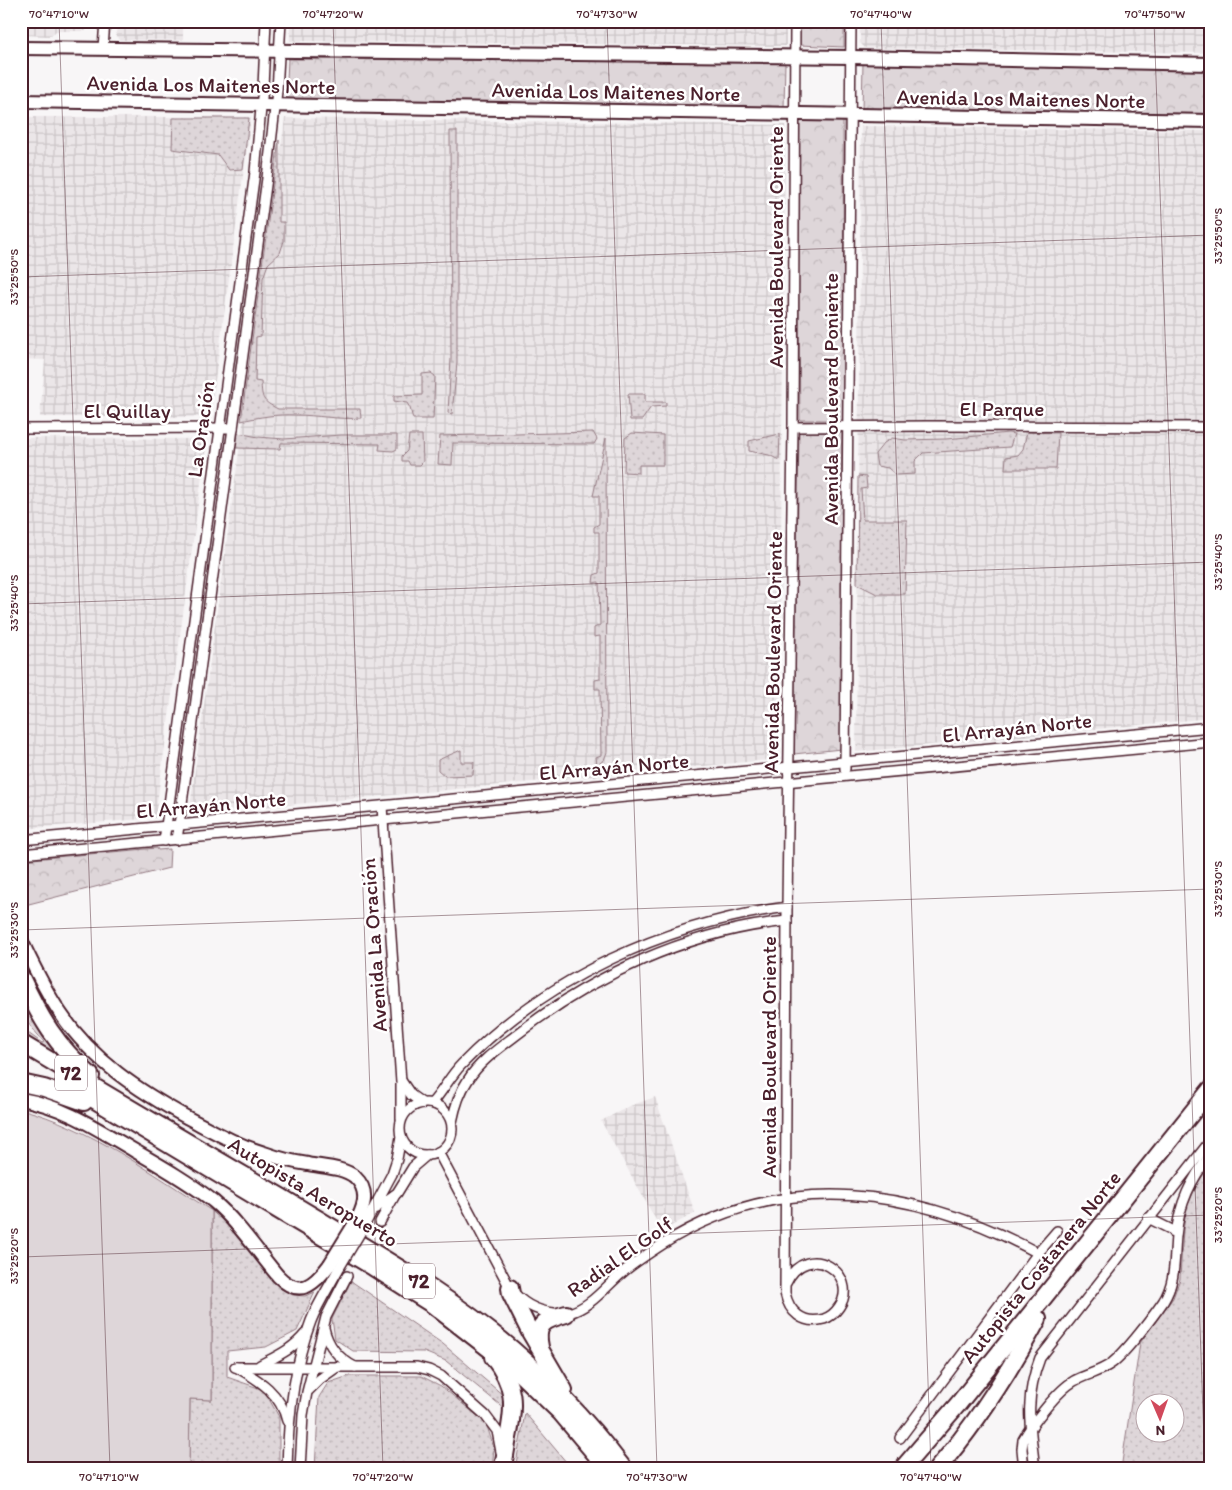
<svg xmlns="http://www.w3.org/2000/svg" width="1232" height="1490" font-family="Itim,sans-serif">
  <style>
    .industrial { fill: url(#industrial-grid) }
    .grass { fill: url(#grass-dots); stroke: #947a82; fill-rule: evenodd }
    .park { fill: url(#park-crowns); stroke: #947a82 }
    .pitch { fill: #ded6d9; stroke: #947a82 }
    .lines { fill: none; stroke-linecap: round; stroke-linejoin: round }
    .street-casing { stroke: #4a1f2b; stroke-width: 12 }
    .secondary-casing { stroke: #4a1f2b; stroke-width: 16 }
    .highway-casing { stroke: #4a1f2b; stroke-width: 20 }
    .street { stroke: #fff; stroke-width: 9 }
    .secondary { stroke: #fff; stroke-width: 12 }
    .highway { stroke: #fff; stroke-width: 16 }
    .street-bridge-casing { stroke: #4a1f2b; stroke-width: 12; stroke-linecap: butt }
    .secondary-bridge-casing { stroke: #4a1f2b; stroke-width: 16; stroke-linecap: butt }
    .street-bridge { stroke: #fff; stroke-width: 9 }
    .secondary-bridge { stroke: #fff; stroke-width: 12 }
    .ticks { fill: none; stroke: #4a1f2b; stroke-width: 1; stroke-opacity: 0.45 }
    .labels { text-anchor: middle; stroke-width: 5; stroke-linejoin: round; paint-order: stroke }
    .shield { fill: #fff; stroke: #80626b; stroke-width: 1 }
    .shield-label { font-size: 20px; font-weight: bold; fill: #4a1f2b }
    .street-label { font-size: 21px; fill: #4a1f2b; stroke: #fff }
    .neatline { fill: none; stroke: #4a1f2b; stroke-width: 2 }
    .ticks-label { font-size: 12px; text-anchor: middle; fill: #4a1f2b }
  </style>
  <defs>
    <pattern id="industrial-grid" width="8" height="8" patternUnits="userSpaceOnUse" patternTransform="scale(1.25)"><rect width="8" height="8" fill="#ebe6e8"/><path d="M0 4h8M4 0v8" fill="none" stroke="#cbc5c7"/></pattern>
    <pattern id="grass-dots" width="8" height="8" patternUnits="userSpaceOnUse" patternTransform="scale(1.25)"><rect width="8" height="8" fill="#ded6d9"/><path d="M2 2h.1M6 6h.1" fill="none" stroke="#c0b7ba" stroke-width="1.8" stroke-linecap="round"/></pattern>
    <pattern id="park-crowns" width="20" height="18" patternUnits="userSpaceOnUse" patternTransform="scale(1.25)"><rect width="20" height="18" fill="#ded6d9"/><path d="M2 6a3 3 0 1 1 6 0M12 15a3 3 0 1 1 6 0" fill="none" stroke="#c0b7ba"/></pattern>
  </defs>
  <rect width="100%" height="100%" fill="#f8f6f7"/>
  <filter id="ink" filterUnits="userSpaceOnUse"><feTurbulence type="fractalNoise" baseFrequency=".02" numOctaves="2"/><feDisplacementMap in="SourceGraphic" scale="10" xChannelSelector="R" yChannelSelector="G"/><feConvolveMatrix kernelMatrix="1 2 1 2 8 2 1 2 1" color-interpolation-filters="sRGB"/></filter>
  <g filter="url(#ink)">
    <!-- industrial -->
    <g class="industrial">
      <polygon points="21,21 88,21 88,28 85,31 56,31 51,36 21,35"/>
      <polygon points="117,21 183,21 183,40 119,40 116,35"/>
      <polygon points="290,21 786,21 786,46 290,41"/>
      <polygon points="860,21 1211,21 1211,53 865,48 860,43"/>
      <polygon points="21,117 251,117 210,417 40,417 45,360 21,359"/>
      <polygon points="285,118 785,125 779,759 189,814"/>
      <polygon points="861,126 1211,131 1211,718 856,752"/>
      <polygon points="21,438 207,439 155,818 21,829"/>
      <polygon points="655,1097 695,1213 662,1231 601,1121 630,1106"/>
    </g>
    <!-- grass -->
    <g class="grass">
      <polygon points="173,118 249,118 243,169 229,170 218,155 172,149"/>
      <polygon points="450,131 457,131 457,363 452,414 448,413 451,359"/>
      <path d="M279,140V222H284V241L280,253L268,264L263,278L261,336L256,337L255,381L261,382C262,399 262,401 278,409H360L361,418C339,420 317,415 295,415C277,414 259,417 241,421Z"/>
      <polygon points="431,373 435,376 433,419 413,419 410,408 407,403 394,401 394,396 422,395 422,374"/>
      <polygon points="628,394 645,394 645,402 666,402 666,406 651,407 642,420 630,420"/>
      <polygon points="593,432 597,439 594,444 453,443 452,465 438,464 440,436"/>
      <polygon points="1027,432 1058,433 1056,469 1005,469 1006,457 1018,455 1023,449"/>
      <polygon points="238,433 258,437 284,439 341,435 397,435 397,449 393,451 379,450 380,444 281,443 280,449 236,448"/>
      <polygon points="632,433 663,435 663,465 639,465 639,473 624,472 625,438"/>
      <polygon points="1008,433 1014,434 1010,447 923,453 915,461 915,474 896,475 888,468 877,466 875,454 884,443 892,438 905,440 946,439"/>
      <polygon points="780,434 779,460 769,455 749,451 749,441"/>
      <polygon points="409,435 422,435 423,462 420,465 410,465 408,461 402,461 402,456 407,451"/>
      <polygon points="606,438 607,752 604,760 597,765 596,757 601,755 600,689 595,689 595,680 600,679 600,636 594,637 594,628 600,625 599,582 593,583 594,575 599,573 599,532 594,532 594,527 599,524 599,496 593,496"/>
      <polygon points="858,476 866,477 867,488 861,489 863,520 907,520 905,594 877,594 857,584"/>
      <polygon points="461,750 461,762 474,762 473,775 445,776 438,770 438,760"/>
      <polygon points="21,989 65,1061 21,1040 21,1028 42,1043 44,1042 21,1015"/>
      <path d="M1211,1165V1469H1121L1140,1343L1173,1298L1180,1279L1183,1230L1187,1207L1198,1182ZM1174,1402V1432H1144V1402Z"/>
      <polygon points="212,1211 230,1227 281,1289 293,1295 305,1296 315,1292 297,1331 266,1347 227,1351 227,1377 264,1390 279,1417 279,1469 189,1469 190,1399 212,1400"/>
      <polygon points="351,1281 443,1344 504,1396 505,1409 446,1361 424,1352 353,1351 335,1339 332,1319"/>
      <polygon points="349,1376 421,1376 441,1386 486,1423 494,1448 492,1469 315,1469 319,1397 328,1383"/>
      <polygon points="525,1413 572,1469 515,1469"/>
    </g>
    <!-- park -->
    <g class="park">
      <polygon points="800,21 844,21 844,47 799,45"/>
      <polygon points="288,59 785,62 784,108 286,102"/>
      <polygon points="863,62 1211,68 1211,115 862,111"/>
      <polygon points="797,120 843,121 844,420 800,420"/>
      <polygon points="799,432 842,433 841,749 794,754"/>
      <polygon points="157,848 158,850 170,849 169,868 21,906 21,860"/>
    </g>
    <!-- pitch -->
    <path class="pitch" d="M21,1109C91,1128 151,1173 212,1211V1400L190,1399L189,1469H21Z"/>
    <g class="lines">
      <defs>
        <g id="street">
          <polyline points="103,48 105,21"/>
          <polyline points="793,427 927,426 1211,427"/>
          <polyline points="21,429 233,428"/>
          <polyline points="845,769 851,21"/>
          <polyline points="382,806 401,1082 401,1119"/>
          <polyline points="21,840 1211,727"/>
          <polyline points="177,840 267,178 277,91 281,21"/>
          <polyline points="164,841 255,172 263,87 266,21"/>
          <polyline points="21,854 1211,742"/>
          <polyline points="402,1082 411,1095 422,1103"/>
          <circle cx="426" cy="1129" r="26"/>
          <path d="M432,1103C443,1091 450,1076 462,1064C547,977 667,923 787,907"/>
          <path d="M452,1122C455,1107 459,1093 468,1080C479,1062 498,1049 515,1036C592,975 689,931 787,921"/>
          <path d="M438,1152L510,1288C521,1303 535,1311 554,1313C559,1313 564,1315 569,1313C591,1307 606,1286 623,1272C635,1262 649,1253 663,1244C784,1168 918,1188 1038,1253"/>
          <polyline points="376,1208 397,1193 413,1167 427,1155"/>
          <polyline points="1148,1218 1172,1230 1176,1235"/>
          <polyline points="380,1222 395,1195"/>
          <polyline points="363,1228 392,1174 397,1159 401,1137"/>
          <path d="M786,1283C808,1238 861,1275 839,1307C835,1313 830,1317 824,1319C803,1325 789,1312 785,1293L787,907L793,427L795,21"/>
          <path d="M324,1328C328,1346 339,1359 355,1367"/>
          <path d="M260,1365C277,1356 293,1349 305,1334"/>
          <polyline points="235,1367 417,1367 429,1370 441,1376 485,1415 497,1431 501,1452"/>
          <path d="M236,1367C260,1380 281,1394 287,1421"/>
          <polyline points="309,1390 320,1379 337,1367"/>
          <polyline points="900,1438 1038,1253 1057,1231"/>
          <path d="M287,1469C288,1419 293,1367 311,1321C318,1303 329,1287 338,1270"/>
          <polyline points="300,1469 303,1415 307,1392 326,1317 347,1276"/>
          <path d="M1024,1469L1022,1449L1023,1440C1032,1424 1058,1390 1074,1381C1087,1374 1100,1372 1112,1363C1126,1352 1152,1318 1163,1302C1176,1282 1174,1259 1176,1236C1179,1204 1191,1179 1211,1154"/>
          <path d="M1035,1469C1030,1427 1024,1399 1040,1358L1211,1140"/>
        </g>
        <g id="secondary">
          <polyline points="21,48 851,57 1211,64"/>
          <polyline points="21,101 1211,121"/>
          <path d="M21,940C33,965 45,991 61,1014C93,1061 139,1091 188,1118C213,1131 237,1145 264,1153C278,1158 293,1162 308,1164C322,1167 343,1167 355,1177C371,1192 363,1210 354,1225"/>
          <path d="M21,1099C64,1106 99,1130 135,1151C161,1166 189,1182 213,1201C238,1222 257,1251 278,1276C300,1299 315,1284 330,1264"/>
        </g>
        <g id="highway">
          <path d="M21,977C41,1020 56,1045 91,1076"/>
          <path d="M21,1043C107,1095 194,1146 281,1197C352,1240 425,1280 490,1331C541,1371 585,1418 624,1469"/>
          <polyline points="21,1083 44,1088 84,1102"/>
          <polyline points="68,1084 373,1267 433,1305 514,1368 561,1413 608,1469"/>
          <polyline points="510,1288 511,1294 530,1332 564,1390"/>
          <path d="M540,1347C535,1323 545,1320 566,1314"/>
          <path d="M493,1357C515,1385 515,1404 508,1438C506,1448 505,1459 502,1469"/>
          <polyline points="902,1469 959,1403 1211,1089"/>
          <path d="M937,1469C977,1423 1009,1372 1038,1319"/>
        </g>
      </defs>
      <!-- street casing -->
      <use href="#street" class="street-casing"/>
      <!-- secondary casing -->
      <use href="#secondary" class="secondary-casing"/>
      <!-- highway casing -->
      <use href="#highway" class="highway-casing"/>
      <!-- street -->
      <use href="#street" class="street"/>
      <!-- secondary -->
      <use href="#secondary" class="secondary"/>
      <!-- highway -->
      <use href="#highway" class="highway"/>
      <defs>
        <polyline id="street-bridge" points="338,1270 363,1228"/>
        <polyline id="secondary-bridge" points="330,1264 354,1225"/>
      </defs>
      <!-- street-bridge casing -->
      <use href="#street-bridge" class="street-bridge-casing"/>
      <!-- secondary-bridge casing -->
      <use href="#secondary-bridge" class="secondary-bridge-casing"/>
      <!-- street-bridge -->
      <use href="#street-bridge" class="street-bridge"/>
      <!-- secondary-bridge -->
      <use href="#secondary-bridge" class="secondary-bridge"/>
    </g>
  </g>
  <!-- ticks -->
  <path class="ticks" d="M59,21L110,1469M333,21L383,1469M607,21L657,1469M881,21L931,1469M1154,21L1205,1469M21,277L1211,235M21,604L1211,562M21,930L1211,889M21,1257L1211,1215"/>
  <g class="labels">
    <!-- shield labels -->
    <g class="shield">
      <rect x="55" y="1055.5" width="32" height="35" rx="4"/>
      <rect x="403" y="1263.5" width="32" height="35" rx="4"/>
    </g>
    <g class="shield-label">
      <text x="71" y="1080">72</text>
      <text x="419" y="1288">72</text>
    </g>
    <!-- street labels -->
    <g class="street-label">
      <text transform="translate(211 85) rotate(1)" y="7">Avenida Los Maitenes Norte</text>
      <text transform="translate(616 92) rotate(1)" y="7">Avenida Los Maitenes Norte</text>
      <text transform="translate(1021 99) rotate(1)" y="7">Avenida Los Maitenes Norte</text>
      <text transform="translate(776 247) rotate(-90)" y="7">Avenida Boulevard Oriente</text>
      <text transform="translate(831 399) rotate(-90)" y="7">Avenida Boulevard Poniente</text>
      <text x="1002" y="416">El Parque</text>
      <text x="127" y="418">El Quillay</text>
      <text transform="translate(201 429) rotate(-82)" y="7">La Oración</text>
      <text transform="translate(773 652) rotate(-89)" y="7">Avenida Boulevard Oriente</text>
      <text transform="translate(1017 728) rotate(-6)" y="7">El Arrayán Norte</text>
      <text transform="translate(614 767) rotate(-5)" y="7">El Arrayán Norte</text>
      <text transform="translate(211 805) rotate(-5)" y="7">El Arrayán Norte</text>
      <text transform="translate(374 945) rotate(-94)" y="7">Avenida La Oración</text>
      <text transform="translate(769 1057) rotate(-90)" y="7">Avenida Boulevard Oriente</text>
      <text transform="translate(313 1192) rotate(31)" y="7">Autopista Aeropuerto</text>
      <text transform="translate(620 1257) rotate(-35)" y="7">Radial El Golf</text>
      <text transform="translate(1041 1267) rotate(-51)" y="7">Autopista Costanera Norte</text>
    </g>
  </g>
  <!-- margin -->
  <rect width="1232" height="1490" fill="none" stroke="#fff" stroke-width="55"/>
  <!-- north arrow -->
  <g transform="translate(1160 1418) rotate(178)"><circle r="24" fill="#ffffff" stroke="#b7a5aa"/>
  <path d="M0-4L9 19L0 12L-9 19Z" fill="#d1495b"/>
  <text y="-8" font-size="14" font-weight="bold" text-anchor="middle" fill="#4a1f2b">N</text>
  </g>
  <rect x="28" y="28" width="1176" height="1434" class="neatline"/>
  <g class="ticks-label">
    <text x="59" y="18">70°47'10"W</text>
    <text x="333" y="18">70°47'20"W</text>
    <text x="607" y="18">70°47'30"W</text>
    <text x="881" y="18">70°47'40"W</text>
    <text x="1155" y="18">70°47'50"W</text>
    <text transform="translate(1218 236) rotate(-90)" y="4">33°25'50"S</text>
    <text transform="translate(14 277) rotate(-90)" y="4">33°25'50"S</text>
    <text transform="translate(1218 562) rotate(-90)" y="4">33°25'40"S</text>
    <text transform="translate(14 603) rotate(-90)" y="4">33°25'40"S</text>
    <text transform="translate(1218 889) rotate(-90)" y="4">33°25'30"S</text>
    <text transform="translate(14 930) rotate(-90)" y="4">33°25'30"S</text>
    <text transform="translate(1218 1215) rotate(-90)" y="4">33°25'20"S</text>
    <text transform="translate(14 1256) rotate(-90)" y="4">33°25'20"S</text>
    <text x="109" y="1481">70°47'10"W</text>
    <text x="383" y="1481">70°47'20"W</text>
    <text x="657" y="1481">70°47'30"W</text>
    <text x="931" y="1481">70°47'40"W</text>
  </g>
</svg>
